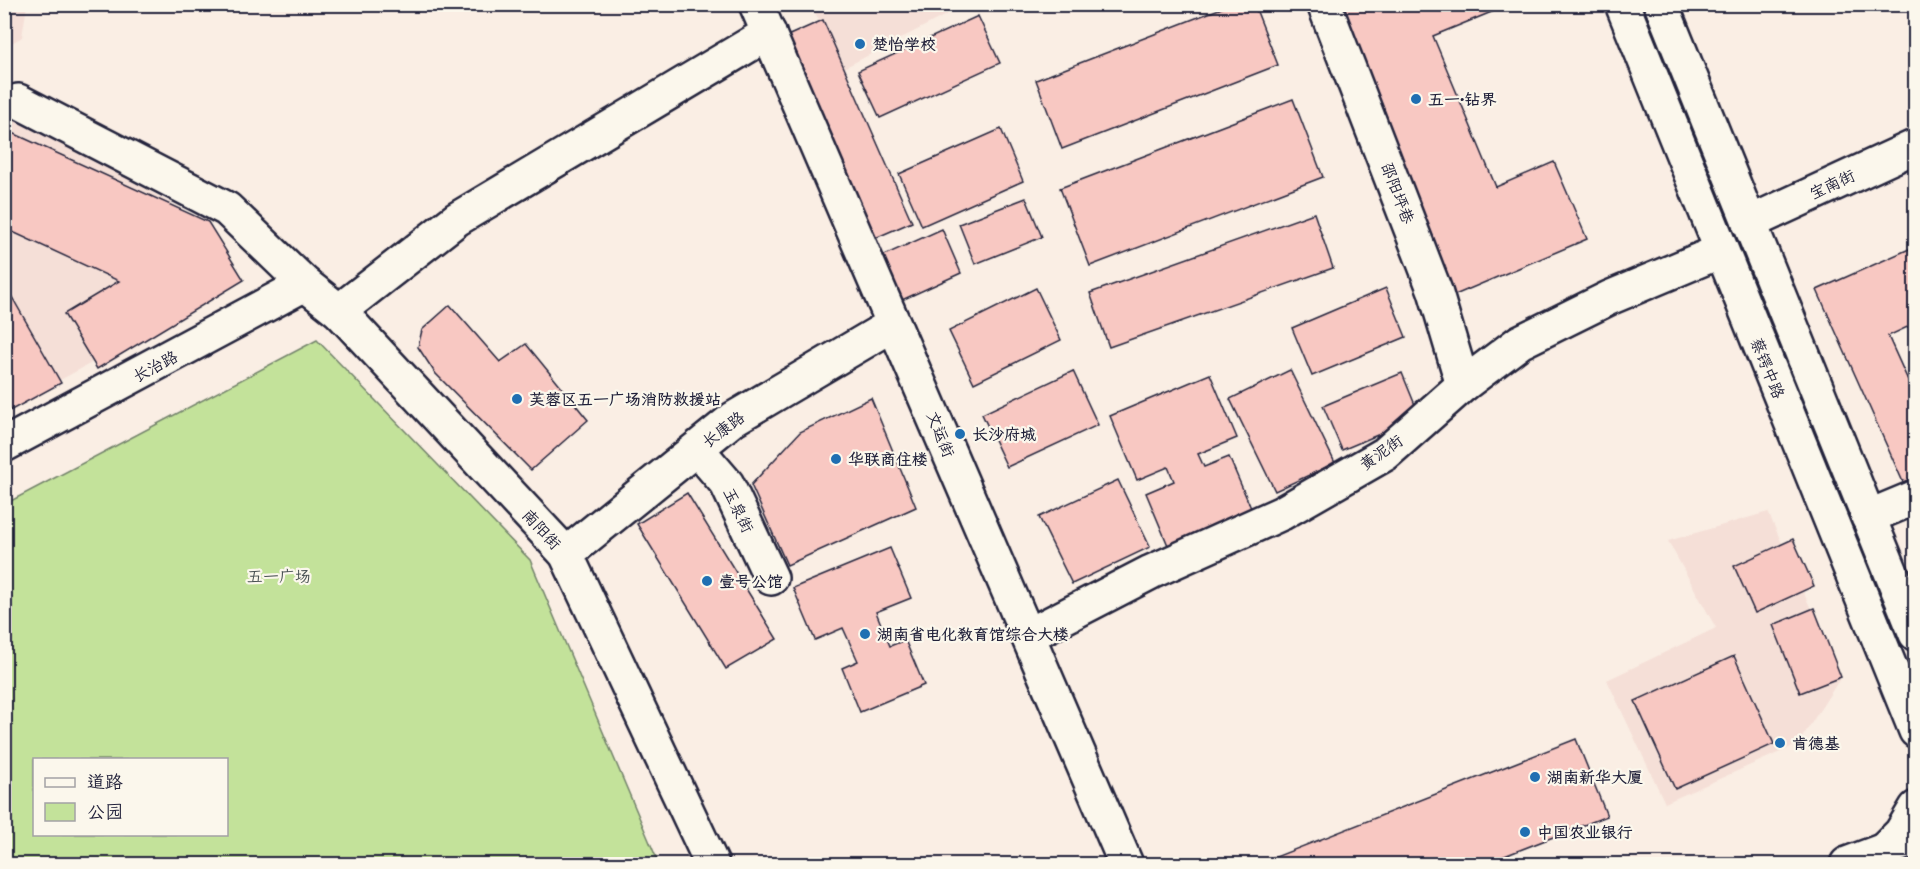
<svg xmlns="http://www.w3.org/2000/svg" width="1920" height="869" font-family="'Playpen Sans','LXGW WenKai TC',sans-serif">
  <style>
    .built { fill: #f5dfd7 }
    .green { fill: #c3e29a; stroke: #72826a; stroke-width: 1.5; fill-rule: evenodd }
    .building { fill: #f8c8c2; stroke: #22223b; stroke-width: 1.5 }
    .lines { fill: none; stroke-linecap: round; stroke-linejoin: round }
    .minor-casing { stroke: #22223b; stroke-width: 38 }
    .major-casing { stroke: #22223b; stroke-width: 38 }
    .minor { stroke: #fbf7ec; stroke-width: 33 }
    .major { stroke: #fbf7ec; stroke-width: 33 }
    .poi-dot { fill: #1f6fb2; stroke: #fbf7ec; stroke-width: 2 }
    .labels { text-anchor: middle; stroke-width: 4.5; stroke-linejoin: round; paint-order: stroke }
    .poi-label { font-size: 16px; font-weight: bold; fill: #22223b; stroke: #fbf7ec; text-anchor: start }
    .street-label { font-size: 16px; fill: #22223b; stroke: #fbf7ec }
    .park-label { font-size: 16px; fill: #4a5253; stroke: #fbf7ec }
  </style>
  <rect width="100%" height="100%" fill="#faeee4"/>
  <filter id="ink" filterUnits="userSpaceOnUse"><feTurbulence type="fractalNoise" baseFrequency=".0167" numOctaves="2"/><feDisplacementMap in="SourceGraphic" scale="12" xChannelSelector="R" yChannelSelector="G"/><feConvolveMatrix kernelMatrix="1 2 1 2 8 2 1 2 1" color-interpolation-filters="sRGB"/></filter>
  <g filter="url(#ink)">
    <!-- built -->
    <g class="built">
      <polygon points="5,4 27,5 22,37 5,47"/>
      <polygon points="811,5 965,5 844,68"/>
      <polygon points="5,108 184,211 244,280 5,410"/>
      <polygon points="1768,512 1841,677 1798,744 1665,803 1607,680 1716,628 1668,541"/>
    </g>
    <!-- green -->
    <path class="green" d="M317,340L530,560L659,864H5V504ZM34,760H226V834H34Z"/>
    <!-- building -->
    <g class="building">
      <polygon points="1232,4 1254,4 1278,65 1062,149 1036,80"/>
      <polygon points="1333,4 1491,4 1494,11 1433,36 1496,187 1554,162 1587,239 1455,295"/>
      <polygon points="978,16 1000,63 880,118 858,71"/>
      <polygon points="823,20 912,222 873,239 785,37"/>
      <polygon points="1293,99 1323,177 1090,266 1060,188"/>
      <polygon points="4,129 208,222 244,280 97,369 64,314 119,281 4,228"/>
      <polygon points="1001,129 1023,181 922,226 899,174"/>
      <polygon points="1026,198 1042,237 975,264 959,224"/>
      <polygon points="1314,213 1333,268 1109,347 1090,293"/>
      <polygon points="942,229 961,273 902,300 882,256"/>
      <polygon points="1916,246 1916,323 1888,336 1916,398 1916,476 1903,482 1817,290"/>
      <polygon points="4,283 61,383 4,414"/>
      <polygon points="1036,288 1061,340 974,383 949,331"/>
      <polygon points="1386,288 1406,337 1312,376 1292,328"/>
      <polygon points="450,305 500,362 526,344 588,420 531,470 435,373 418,347 422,330"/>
      <polygon points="1290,370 1335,463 1275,491 1230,399"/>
      <polygon points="1073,371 1098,425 1007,467 982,414"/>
      <polygon points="1402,373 1420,417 1342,450 1323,406"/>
      <polygon points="1210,374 1237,438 1198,454 1204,467 1229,457 1254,515 1170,550 1146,493 1174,481 1168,467 1137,480 1110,416"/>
      <polygon points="871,398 916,507 787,565 751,485 800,432"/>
      <polygon points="1118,480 1150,547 1072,584 1039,517"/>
      <polygon points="687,493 777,639 726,669 637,524"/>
      <polygon points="1793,539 1814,586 1755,613 1734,566"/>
      <polygon points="890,548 911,598 876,612 890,646 905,640 924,685 860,712 842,668 858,661 843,628 815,640 793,588"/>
      <polygon points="1814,608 1841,677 1800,693 1773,625"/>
      <polygon points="1734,656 1774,744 1675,789 1635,701"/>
      <polygon points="1576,739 1607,816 1484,864 1258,864"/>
    </g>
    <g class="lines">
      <defs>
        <g id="minor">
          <polyline points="756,4 1126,864"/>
          <polyline points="1324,4 1435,291 1463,385"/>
          <polyline points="18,101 227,209 305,284 339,311 566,554 712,864"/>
          <polyline points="1749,223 1916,146"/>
          <polyline points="339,311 457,219 769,33"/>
          <polyline points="4,445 305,284"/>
          <polyline points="697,449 727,484 771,578"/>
          <polyline points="1868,517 1916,497"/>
          <polyline points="566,554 733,419 894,324"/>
          <polyline points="1029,635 1151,572 1282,513 1385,454 1463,385 1520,342 1609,298 1721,251"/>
        </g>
        <g id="major">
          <polyline points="1622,4 1916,731"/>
          <polyline points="1661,4 1916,634"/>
          <polyline points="1885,849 1901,833 1916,808"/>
          <polyline points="1847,864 1916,838"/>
        </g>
      </defs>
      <!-- minor casing -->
      <use href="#minor" class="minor-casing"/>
      <!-- major casing -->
      <use href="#major" class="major-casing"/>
      <!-- minor -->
      <use href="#minor" class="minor"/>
      <!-- major -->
      <use href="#major" class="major"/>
    </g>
  </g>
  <!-- markers -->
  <g class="poi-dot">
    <circle cx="860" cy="44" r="6"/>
    <circle cx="1416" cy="99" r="6"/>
    <circle cx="517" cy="399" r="6"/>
    <circle cx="960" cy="434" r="6"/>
    <circle cx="836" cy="459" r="6"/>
    <circle cx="707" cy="581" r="6"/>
    <circle cx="865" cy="634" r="6"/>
    <circle cx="1780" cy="743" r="6"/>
    <circle cx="1535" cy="777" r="6"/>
    <circle cx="1525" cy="832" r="6"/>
  </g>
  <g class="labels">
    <!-- poi labels -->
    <g class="poi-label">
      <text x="872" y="50">楚怡学校</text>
      <text x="1428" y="105">五一·钻界</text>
      <text x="529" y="405">芙蓉区五一广场消防救援站</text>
      <text x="972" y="440">长沙府城</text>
      <text x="848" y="465">华联商住楼</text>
      <text x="719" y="587">壹号公馆</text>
      <text x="877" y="640">湖南省电化教育馆综合大楼</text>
      <text x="1792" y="749">肯德基</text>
      <text x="1547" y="783">湖南新华大厦</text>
      <text x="1537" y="838">中国农业银行</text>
    </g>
    <!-- street labels -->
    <g class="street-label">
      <text transform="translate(1832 184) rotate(-25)" y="6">宝南街</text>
      <text transform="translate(1398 193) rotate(69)" y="6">邵阳坪巷</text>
      <text transform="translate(155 366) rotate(-28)" y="6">长治路</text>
      <text transform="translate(1768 368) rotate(68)" y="6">蔡锷中路</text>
      <text transform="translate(723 429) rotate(-37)" y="6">长康路</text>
      <text transform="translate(941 434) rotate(68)" y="6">文运街</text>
      <text transform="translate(1381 452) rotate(-35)" y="6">黄泥街</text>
      <text transform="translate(739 510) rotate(64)" y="6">玉泉街</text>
      <text transform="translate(542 529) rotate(47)" y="6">南阳街</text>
    </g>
    <!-- park labels -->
    <g class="park-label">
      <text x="279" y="582">五一广场</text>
    </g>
  </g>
  <!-- margin -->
  <rect width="1920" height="869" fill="none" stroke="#fbf7ec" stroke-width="24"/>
  <rect x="12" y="12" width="1896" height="845" fill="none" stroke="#22223b" stroke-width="2" filter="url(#ink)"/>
  <!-- legend -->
  <rect x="33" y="758" width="195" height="78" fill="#fbf7ec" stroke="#a4a2a5" stroke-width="1.5"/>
  <rect x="45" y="778" width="30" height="9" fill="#fbf7ec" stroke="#a4a2a5" stroke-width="1.5"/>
  <text x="87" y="788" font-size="18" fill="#22223b">道路</text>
  <rect x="45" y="803" width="30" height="18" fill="#c3e29a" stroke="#a4a2a5" stroke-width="1.5"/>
  <text x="87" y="818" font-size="18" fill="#22223b">公园</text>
</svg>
